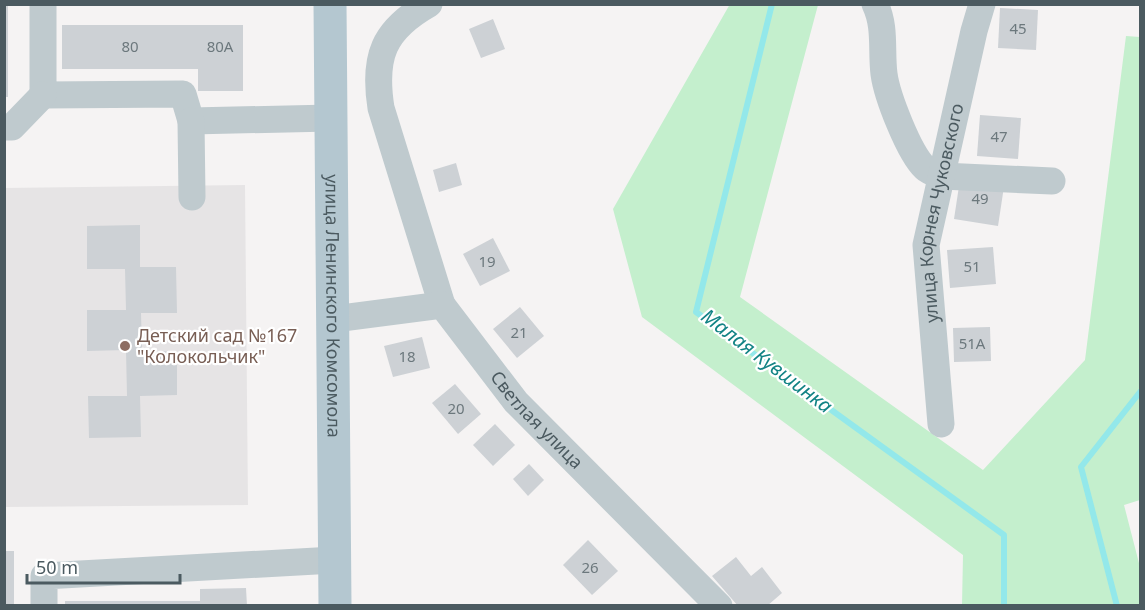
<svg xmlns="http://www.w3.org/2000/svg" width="1145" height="610" font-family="'Noto Sans',sans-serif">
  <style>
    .education { fill: #e6e4e5 }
    .green { fill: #c4efcd }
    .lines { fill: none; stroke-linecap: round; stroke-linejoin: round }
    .stream { stroke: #93e8ea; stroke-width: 6 }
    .building { fill: #cdd1d5 }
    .minor { stroke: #bfcace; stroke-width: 27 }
    .major { stroke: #b4c7d0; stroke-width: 33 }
    .education-dot { fill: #8d6e63; stroke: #fff; stroke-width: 2 }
    .labels { text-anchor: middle; stroke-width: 4.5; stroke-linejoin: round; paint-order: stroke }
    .number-label { font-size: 15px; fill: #6c787d }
    .street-label { font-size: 18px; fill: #4b5a60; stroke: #fff }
    .education-label { font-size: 18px; fill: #785e54; stroke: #fff; text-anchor: start }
    .water-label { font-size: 20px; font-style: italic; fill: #128385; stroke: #fff }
  </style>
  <rect width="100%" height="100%" fill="#f5f3f3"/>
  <!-- education -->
  <polygon class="education" points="245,185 248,505 5,507 4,188"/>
  <!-- green -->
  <polygon class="green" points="730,4 818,5 740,297 983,470 1085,360 1126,36 1140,37 1140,500 1124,505 1140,567 1140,605 962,605 963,555 642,317 613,209"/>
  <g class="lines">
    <!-- stream -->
    <g class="stream">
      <polyline points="772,4 696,312 1004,535 1004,606"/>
      <polyline points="1117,606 1081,467 1140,392"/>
    </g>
  </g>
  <!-- building -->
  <g class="building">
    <rect x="4" y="4" width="4" height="93"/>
    <polygon points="1000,8 1038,10 1036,50 998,48"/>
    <polygon points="493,19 505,49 481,58 469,29"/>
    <polygon points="62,25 243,25 243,91 198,91 198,69 62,69"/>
    <polygon points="980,115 1021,118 1018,159 977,156"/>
    <polygon points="456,163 462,185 439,192 433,170"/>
    <polygon points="961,173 1005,180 998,226 954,219"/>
    <polygon points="140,225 140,267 176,267 177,313 141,313 142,352 177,351 177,395 140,396 141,437 89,438 88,396 127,396 126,350 87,351 87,310 126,310 125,269 87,269 87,226"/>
    <polygon points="493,238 510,271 480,286 463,254"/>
    <polygon points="993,247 996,284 950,288 947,250"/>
    <polygon points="520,307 544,336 517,358 493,329"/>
    <polygon points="990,327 991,361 954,362 953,328"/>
    <polygon points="422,337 430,368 393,377 384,346"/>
    <polygon points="455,384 481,414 458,434 432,403"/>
    <polygon points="495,424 515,445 493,466 473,445"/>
    <polygon points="529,464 544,480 528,496 513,479"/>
    <polygon points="588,540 618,571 592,595 563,565"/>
    <rect x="4" y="551" width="10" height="55"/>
    <polygon points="736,557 751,576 762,567 782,593 767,606 738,606 712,576"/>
    <polygon points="246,588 247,606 65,606 65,601 200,601 200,589"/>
  </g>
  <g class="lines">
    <!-- minor -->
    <g class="minor">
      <polyline points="43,4 43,95 183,94 191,121 331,118"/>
      <path d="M429,4C383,30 373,57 381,108L442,305"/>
      <path d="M875,4C886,27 881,50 884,74C887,96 909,153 925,168C929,172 936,174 942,176L1052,181"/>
      <polyline points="191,121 192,197"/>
      <polyline points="4,127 12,127 43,95"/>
      <path id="s1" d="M334,319L442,305L516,402L719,606"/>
      <path id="s2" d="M941,424L926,245L974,31L982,4"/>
      <polyline points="44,606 44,576 334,560"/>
    </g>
    <!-- major -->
    <path class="major" id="s3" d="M330,4L335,606"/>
  </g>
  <!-- markers -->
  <circle class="education-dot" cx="125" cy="346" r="6"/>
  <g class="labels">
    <!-- number labels -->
    <g class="number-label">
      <text x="1018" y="34">45</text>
      <text x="130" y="52">80</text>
      <text x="220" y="52">80А</text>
      <text x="999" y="142">47</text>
      <text x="980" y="204">49</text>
      <text x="487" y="267">19</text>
      <text x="972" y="272">51</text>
      <text x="519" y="338">21</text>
      <text x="972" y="349">51А</text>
      <text x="407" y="362">18</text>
      <text x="456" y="414">20</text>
      <text x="590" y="573">26</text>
    </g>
    <!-- street labels -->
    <g class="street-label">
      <text dy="6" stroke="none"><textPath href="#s2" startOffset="213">улица Корнея Чуковского</textPath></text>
      <text dy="6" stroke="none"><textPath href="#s3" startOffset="302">улица Ленинского Комсомола</textPath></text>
      <text dy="6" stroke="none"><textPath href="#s1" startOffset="258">Светлая улица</textPath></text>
    </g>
    <!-- education labels -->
    <g class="education-label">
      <text x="137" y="342">Детский сад №167<tspan x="137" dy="21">"Колокольчик"</tspan></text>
    </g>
    <!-- water labels -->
    <g class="water-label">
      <text transform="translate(767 361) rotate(37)" y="7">Малая Кувшинка</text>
    </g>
  </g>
  <!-- border -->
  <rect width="1145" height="610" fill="none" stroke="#4b5a60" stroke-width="12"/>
  <!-- scale -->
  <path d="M27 574v9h153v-9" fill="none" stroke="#4b5a60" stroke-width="3"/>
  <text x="36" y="574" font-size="18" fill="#4b5a60" stroke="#ffffff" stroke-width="4.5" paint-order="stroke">50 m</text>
</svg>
